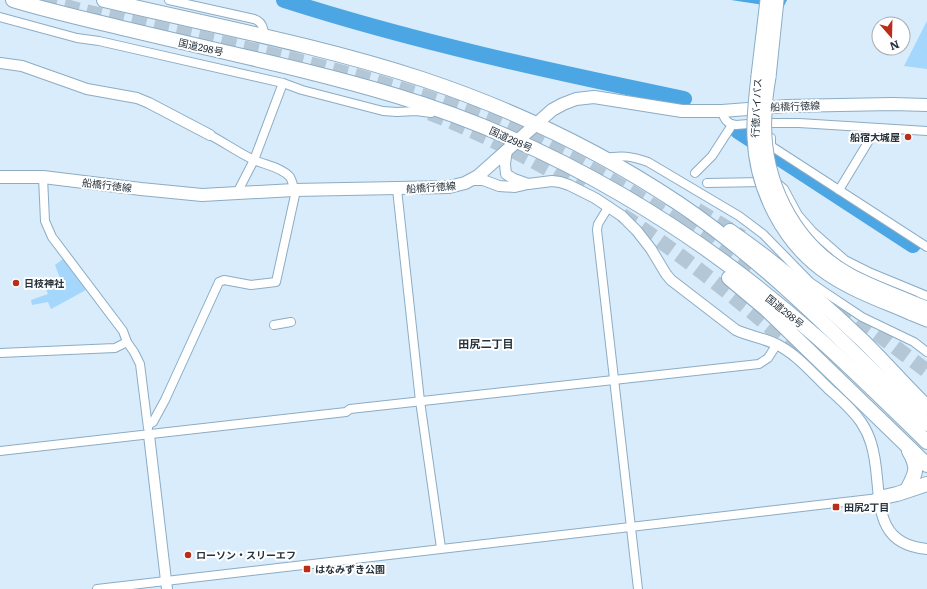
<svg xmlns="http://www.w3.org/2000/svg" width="927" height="589" font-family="Literata,'Noto Sans JP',serif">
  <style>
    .green { fill: #a5d6fc }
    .water { fill: #4ba6e3 }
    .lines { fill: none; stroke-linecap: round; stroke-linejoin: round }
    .river { stroke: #4ba6e3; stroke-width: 16 }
    .motorway-tunnel { stroke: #b4c7d6; stroke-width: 15; stroke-dasharray: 15 8; stroke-linecap: butt }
    .minor-casing { stroke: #8cacc4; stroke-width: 10 }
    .tertiary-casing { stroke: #8cacc4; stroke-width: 12 }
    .secondary-casing { stroke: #8cacc4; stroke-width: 14 }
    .primary-casing { stroke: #8cacc4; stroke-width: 15 }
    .trunk-casing { stroke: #8cacc4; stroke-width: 16 }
    .minor { stroke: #fff; stroke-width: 8 }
    .tertiary { stroke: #fff; stroke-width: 10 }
    .secondary { stroke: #fff; stroke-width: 12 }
    .primary { stroke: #fff; stroke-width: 13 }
    .trunk { stroke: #fff; stroke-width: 14 }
    .primary-bridge-casing { stroke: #8cacc4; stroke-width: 15; stroke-linecap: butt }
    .primary-bridge { stroke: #fff; stroke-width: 13 }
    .poi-dot { fill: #b92d19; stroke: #fff; stroke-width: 1.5 }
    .labels { text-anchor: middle; stroke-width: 4; stroke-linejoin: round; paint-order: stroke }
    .street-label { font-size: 10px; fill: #26333d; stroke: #fff }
    .poi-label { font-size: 10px; font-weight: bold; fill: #26333d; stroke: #fff; text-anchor: start }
    .neighbourhood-label { font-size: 11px; font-weight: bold; fill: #26333d; stroke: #fff }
  </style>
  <rect width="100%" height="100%" fill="#d8ecfc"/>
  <!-- green -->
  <g class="green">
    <polygon points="927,21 927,69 904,66"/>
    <polygon points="63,259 86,290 51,309 48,302 32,305 31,300 48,294 44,284 60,278 55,265"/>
  </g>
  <!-- water -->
  <polygon class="water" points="731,0 787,0 783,8"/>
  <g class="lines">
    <!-- river -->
    <g class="river">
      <path d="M284,0C415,42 549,71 684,99"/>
      <polyline points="738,131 913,245"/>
    </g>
    <!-- motorway-tunnel -->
    <g class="motorway-tunnel">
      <path d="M42,0L79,10C176,33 275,53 371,80C415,93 459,107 502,125C568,154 632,190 691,231"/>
      <path d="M430,113C483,134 533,159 582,189"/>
      <polyline points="697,210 742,237"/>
      <path d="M622,215C698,265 767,323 835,384"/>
      <polyline points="685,217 713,237 758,273"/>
      <polyline points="840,306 927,371"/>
    </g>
    <defs>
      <g id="minor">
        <path d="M169,0L254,19C263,22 263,28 265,37"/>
        <polyline points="0,17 77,38 99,41 283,83 302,90 383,111 397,112 416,111 431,113"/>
        <path d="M722,111C724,119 727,124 736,125L760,123H799L927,131"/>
        <polyline points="771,138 771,146 927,247"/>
        <path d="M604,158C622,155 631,156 648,162L739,216L763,234L810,282L826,293L862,317L914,342L927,352"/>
        <polyline points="695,173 712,156 732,125"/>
        <polyline points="43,177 45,221 52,237 123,331 127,342 134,352 140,364 148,428"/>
        <polyline points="707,183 768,182 777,183 784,189 798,215 812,231 845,260 871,273 927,296"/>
        <polyline points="397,189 420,401 441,548"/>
        <polyline points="839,190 876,129"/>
        <polyline points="237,193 254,160 283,83"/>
        <polyline points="609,206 598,224 597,230 638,589"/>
        <polyline points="274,325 291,322"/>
        <polyline points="0,353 115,348 127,342"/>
        <path d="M148,425L153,422L165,400L219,282L224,280L251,285L276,282L295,195C294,189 293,182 290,177C281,167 265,165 254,160C239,153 225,143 210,135"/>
        <path d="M0,451L346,412L350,409C486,393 623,380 759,364L768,358L777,344"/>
        <polyline points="97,589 879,498"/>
      </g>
      <g id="tertiary">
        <polyline points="0,63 22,66 87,89 137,98 149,103 210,135"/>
        <polyline points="507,150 505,164 506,174 514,179 528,184"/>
        <path d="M471,180H483L499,186L515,187L528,184L552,181L560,182L569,185L595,198L622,216L637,231L651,249L666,274L671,280L736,330C749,336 763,338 776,344C797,354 813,374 829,389C840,399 852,409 861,422C865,428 869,436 871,443C885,485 865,544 927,549"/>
        <polyline points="149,435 167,589"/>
      </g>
      <polyline id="secondary" points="0,177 43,177 141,189 202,195 294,190 449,187 465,183 478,176 552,110 563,104 576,99 594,97 682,111 722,111 787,106 893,104 927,105"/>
      <g id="primary">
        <polyline points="758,76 767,0"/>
        <polyline points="769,77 777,0"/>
        <polyline points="914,303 927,308"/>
        <polyline points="910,313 927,320"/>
      </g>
      <g id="trunk">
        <path d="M13,0C46,10 80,18 114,26C208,49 304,68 397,96C553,143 697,230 818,338C855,371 891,407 927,442"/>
        <path d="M104,0C210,25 318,45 422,79C512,109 600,151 678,203C769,264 849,348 927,424"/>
        <path d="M730,231C776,263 820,300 861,339C884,361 904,385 927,407"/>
        <polyline points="729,278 766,309 927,465"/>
        <path d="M907,490C916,473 919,468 909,451"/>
        <polyline points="879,498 897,494 927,484"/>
      </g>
    </defs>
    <!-- minor casing -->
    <use href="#minor" class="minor-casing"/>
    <!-- tertiary casing -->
    <use href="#tertiary" class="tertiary-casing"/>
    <!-- secondary casing -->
    <use href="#secondary" class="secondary-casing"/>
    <!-- primary casing -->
    <use href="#primary" class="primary-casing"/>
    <!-- trunk casing -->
    <use href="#trunk" class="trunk-casing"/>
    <!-- minor -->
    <use href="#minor" class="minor"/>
    <!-- tertiary -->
    <use href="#tertiary" class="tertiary"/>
    <!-- secondary -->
    <use href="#secondary" class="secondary"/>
    <!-- primary -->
    <use href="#primary" class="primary"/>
    <!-- trunk -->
    <use href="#trunk" class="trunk"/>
    <defs>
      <g id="primary-bridge">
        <path d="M758,76C756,96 753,116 754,137C756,189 783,244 828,274C853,291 882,301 910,313"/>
        <path d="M769,77C767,89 765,101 765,113C761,178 792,243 850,275C870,286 893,294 914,303"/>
      </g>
    </defs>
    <!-- primary-bridge casing -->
    <use href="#primary-bridge" class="primary-bridge-casing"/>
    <!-- primary-bridge -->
    <use href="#primary-bridge" class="primary-bridge"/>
  </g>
  <!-- markers -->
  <g class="poi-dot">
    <circle cx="908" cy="137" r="4"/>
    <circle cx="16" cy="283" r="4"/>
    <rect x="832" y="503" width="8" height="8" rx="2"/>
    <circle cx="188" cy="555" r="4"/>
    <rect x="303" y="565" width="8" height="8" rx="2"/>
  </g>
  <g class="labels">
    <!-- street labels -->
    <g class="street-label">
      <text transform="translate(201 47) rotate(13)" y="4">国道298号</text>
      <text transform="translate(795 106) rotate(-2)" y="4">船橋行徳線</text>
      <text transform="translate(756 108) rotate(-87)" y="4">行徳バイパス</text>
      <text transform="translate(511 139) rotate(24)" y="4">国道298号</text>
      <text transform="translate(107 185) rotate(7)" y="4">船橋行徳線</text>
      <text transform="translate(431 187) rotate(-4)" y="4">船橋行徳線</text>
      <text transform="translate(785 311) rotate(39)" y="4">国道298号</text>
    </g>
    <!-- poi labels -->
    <g class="poi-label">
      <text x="900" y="141" text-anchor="end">船宿大城屋</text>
      <text x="24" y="287">日枝神社</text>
      <text x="844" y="511">田尻2丁目</text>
      <text x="196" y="559">ローソン・スリーエフ</text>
      <text x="315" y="573">はなみずき公園</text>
    </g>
    <!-- neighbourhood labels -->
    <g class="neighbourhood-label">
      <text x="486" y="348">田尻二丁目</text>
    </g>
  </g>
  <!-- north arrow -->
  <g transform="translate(891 36) rotate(160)"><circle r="19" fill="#ffffff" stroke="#a8adb1"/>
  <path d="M0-3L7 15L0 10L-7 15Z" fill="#b92d19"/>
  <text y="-6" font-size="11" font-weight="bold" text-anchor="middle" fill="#26333d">N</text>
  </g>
</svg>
